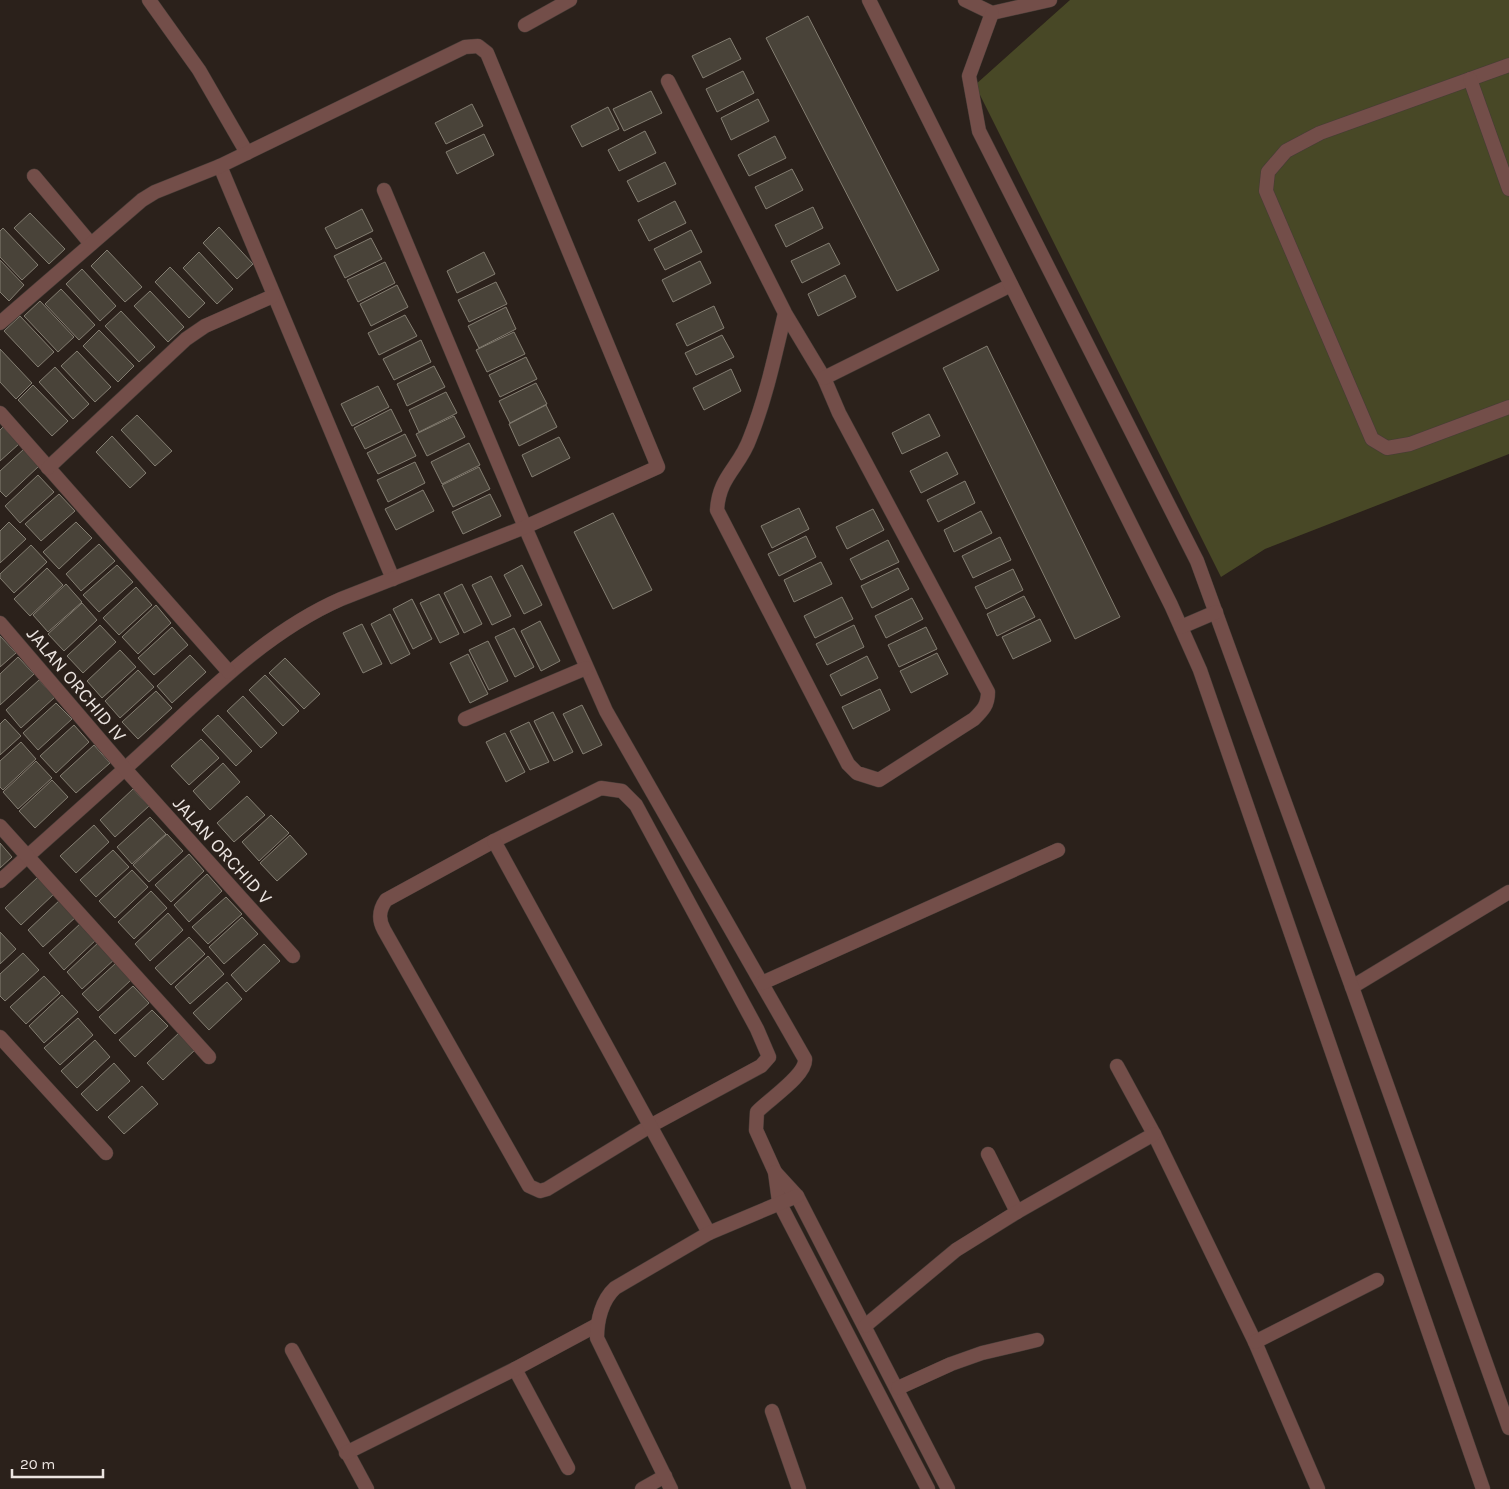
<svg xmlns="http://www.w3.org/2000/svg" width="1509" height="1489" font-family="Karla,sans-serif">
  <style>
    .green { fill: #484826 }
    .building { fill: #494339; stroke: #847e72 }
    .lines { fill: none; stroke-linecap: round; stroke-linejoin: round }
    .service-casing { stroke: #463c37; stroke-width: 15 }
    .minor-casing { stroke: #463c37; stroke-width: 15 }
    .tertiary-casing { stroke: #463c37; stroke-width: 15 }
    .service { stroke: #734e49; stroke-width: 14 }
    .minor { stroke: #734e49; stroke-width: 14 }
    .tertiary { stroke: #734e49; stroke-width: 14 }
    .labels { text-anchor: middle; stroke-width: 5; stroke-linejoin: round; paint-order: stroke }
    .street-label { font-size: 19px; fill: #ece5e1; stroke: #2b211b }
  </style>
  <rect width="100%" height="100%" fill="#2b211b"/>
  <!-- green -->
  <polygon class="green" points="1070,0 1509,0 1509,454 1265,549 1221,577 975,85"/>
  <!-- building -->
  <g class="building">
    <polygon points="808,16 939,270 897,291 766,38"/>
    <polygon points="730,38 741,59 703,78 692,56"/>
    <polygon points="743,71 754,93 717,112 706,89"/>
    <polygon points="651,91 662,113 624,131 613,109"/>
    <polygon points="758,99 769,121 731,140 721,118"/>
    <polygon points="472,104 483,126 446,144 435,123"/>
    <polygon points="608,107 619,129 582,147 571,126"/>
    <polygon points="645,131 656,153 619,171 608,150"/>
    <polygon points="484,134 494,155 457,174 446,152"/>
    <polygon points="775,136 786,158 749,176 738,155"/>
    <polygon points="665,162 676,184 638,202 627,181"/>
    <polygon points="792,169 803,190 766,209 755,187"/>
    <polygon points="675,201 686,223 649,241 638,220"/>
    <polygon points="813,207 823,228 786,247 775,225"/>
    <polygon points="362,209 373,231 336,249 325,228"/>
    <polygon points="30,213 65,249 49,264 14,228"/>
    <polygon points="219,227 253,264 237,279 203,243"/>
    <polygon points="3,228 38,265 22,280 0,257 0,231"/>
    <polygon points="691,230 702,252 665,270 654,249"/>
    <polygon points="371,238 382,259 345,278 334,256"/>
    <polygon points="829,243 840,264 802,283 791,261"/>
    <polygon points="107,250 142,287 125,302 91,266"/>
    <polygon points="199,252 233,289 217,304 183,268"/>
    <polygon points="484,252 495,274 457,293 447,271"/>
    <polygon points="0,260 24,285 9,301 0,292"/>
    <polygon points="700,261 711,283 673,302 662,280"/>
    <polygon points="385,262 395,283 358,302 347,280"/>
    <polygon points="170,267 205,303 189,318 155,282"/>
    <polygon points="82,269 116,306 100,321 66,284"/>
    <polygon points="845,275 856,297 818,316 808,294"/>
    <polygon points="496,282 507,304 469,322 458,300"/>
    <polygon points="397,285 408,307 371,326 360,304"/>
    <polygon points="61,289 95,325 79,340 45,304"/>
    <polygon points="150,291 184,327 168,342 134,306"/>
    <polygon points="40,301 74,337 58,352 24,316"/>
    <polygon points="714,306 724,328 687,346 676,324"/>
    <polygon points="506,307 516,329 479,348 468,326"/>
    <polygon points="121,311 155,347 139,362 105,326"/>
    <polygon points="405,315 417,336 379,355 368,333"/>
    <polygon points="20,316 54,352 38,367 4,331"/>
    <polygon points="99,330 134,366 118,382 83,346"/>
    <polygon points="514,332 525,354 487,372 476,350"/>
    <polygon points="722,335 734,357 696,375 685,353"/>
    <polygon points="421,340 431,362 394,380 383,359"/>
    <polygon points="987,346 1120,617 1075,639 943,368"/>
    <polygon points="0,349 32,383 16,399 0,382"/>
    <polygon points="77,351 111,387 95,402 61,366"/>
    <polygon points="526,357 537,379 500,397 489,375"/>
    <polygon points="434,366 445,387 407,406 397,384"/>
    <polygon points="55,367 89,404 73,419 39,382"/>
    <polygon points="731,369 741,391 704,410 693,388"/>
    <polygon points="536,383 547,404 510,423 499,401"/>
    <polygon points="33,385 68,421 52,436 18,400"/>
    <polygon points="378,386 389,407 352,426 341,404"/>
    <polygon points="446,392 457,413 419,432 409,410"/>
    <polygon points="546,405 557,427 519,446 509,424"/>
    <polygon points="391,409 402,431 365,449 354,428"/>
    <polygon points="929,414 940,436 902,454 892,433"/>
    <polygon points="137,415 172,451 155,466 121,430"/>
    <polygon points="454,416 465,437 427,456 416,434"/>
    <polygon points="3,427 19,444 0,461 0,430"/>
    <polygon points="405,434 416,456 378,474 367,453"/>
    <polygon points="112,436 146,473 130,488 96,452"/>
    <polygon points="559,437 570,458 532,477 522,455"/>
    <polygon points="469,443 480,465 442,484 431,462"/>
    <polygon points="24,449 39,466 6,497 0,491 0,471"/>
    <polygon points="947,452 958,474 921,493 910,471"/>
    <polygon points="415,462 425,483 388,502 377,480"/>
    <polygon points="479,467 490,489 453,507 442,485"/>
    <polygon points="38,475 54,492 20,523 5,506"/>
    <polygon points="965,481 975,503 938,522 927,500"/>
    <polygon points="423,490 434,511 396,530 385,509"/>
    <polygon points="59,494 75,511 41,541 25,524"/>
    <polygon points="490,494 501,516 463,534 452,512"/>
    <polygon points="799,508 809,529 772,548 761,526"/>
    <polygon points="873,509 884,530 847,549 836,527"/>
    <polygon points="981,511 992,533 954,552 944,530"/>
    <polygon points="613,513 652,590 613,609 574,532"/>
    <polygon points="9,522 26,539 0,563 0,531"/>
    <polygon points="76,522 92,538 59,569 43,552"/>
    <polygon points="806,536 816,557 779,576 768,554"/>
    <polygon points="1000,537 1011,560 973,578 962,556"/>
    <polygon points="888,540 899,562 861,580 850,559"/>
    <polygon points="99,544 115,561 81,591 66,574"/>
    <polygon points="31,545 47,562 14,593 0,578 0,574"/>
    <polygon points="821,562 832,584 794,602 784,580"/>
    <polygon points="117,565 133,582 99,612 83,595"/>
    <polygon points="522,565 542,605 524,614 504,575"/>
    <polygon points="47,568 63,585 30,616 14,599"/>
    <polygon points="898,568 909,589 872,608 861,586"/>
    <polygon points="1013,569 1023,590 986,609 975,587"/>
    <polygon points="491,576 511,616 492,625 472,585"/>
    <polygon points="66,584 82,602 48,632 33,615"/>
    <polygon points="462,584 482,624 464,633 444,593"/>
    <polygon points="136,587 152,605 119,635 103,618"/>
    <polygon points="439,594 459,634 440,643 420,603"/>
    <polygon points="1024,596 1035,617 997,636 987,614"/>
    <polygon points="842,597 853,619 815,638 804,616"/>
    <polygon points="912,598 923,619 886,638 875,616"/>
    <polygon points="412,599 432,639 413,649 393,609"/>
    <polygon points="82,603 97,620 64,651 48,634"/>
    <polygon points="156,605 171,623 138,654 122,637"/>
    <polygon points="390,614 410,654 391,664 371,624"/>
    <polygon points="1040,619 1051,641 1013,659 1002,637"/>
    <polygon points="540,621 560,661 541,671 521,631"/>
    <polygon points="362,624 382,664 363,673 343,633"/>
    <polygon points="100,625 116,642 83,673 67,656"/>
    <polygon points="854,625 864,647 827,665 816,644"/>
    <polygon points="172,627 188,645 154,675 138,658"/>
    <polygon points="926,627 937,649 899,667 888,645"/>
    <polygon points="514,628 534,667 515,677 495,637"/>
    <polygon points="0,636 16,653 0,667"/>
    <polygon points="488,641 508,681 489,690 469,650"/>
    <polygon points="120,650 136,667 102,698 87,681"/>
    <polygon points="937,653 948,674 911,693 900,671"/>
    <polygon points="468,654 488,694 470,703 450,663"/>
    <polygon points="190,655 206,672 172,703 157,686"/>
    <polygon points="867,656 878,678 841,696 830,675"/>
    <polygon points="18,657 34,674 0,705 0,674"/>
    <polygon points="285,658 320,694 304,709 269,673"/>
    <polygon points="138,670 154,687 120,718 105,701"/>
    <polygon points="265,675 299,711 283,726 249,690"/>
    <polygon points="39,680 55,697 21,728 6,710"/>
    <polygon points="880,689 890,710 853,729 842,707"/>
    <polygon points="156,691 172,708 138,739 122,722"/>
    <polygon points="243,696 277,733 261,748 227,711"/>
    <polygon points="56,703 72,719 38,750 23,733"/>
    <polygon points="582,705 602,745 583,754 563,714"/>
    <polygon points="553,712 573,752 554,761 534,721"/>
    <polygon points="218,715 252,751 236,766 202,730"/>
    <polygon points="5,719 21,736 0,755 0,724"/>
    <polygon points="529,722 549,762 530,770 510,731"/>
    <polygon points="74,725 89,742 56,773 40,756"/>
    <polygon points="505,733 525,772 506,782 486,742"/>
    <polygon points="201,739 219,758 189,785 171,766"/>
    <polygon points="21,742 36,759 3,790 0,787 0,761"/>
    <polygon points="94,745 110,763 76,793 60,776"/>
    <polygon points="36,761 52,778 18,809 3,792"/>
    <polygon points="223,763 240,782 210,810 193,791"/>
    <polygon points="52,780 68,797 35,828 19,811"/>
    <polygon points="133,789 149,806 115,837 100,820"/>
    <polygon points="247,796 265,815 234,842 217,823"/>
    <polygon points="271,815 289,833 259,861 242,842"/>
    <polygon points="150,817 166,834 132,864 117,847"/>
    <polygon points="94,825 109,842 76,873 60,856"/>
    <polygon points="167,834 183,851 149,882 133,865"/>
    <polygon points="290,835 307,854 277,881 260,863"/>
    <polygon points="0,843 12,857 0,868"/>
    <polygon points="113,850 129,867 96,897 80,880"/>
    <polygon points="189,854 204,871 171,902 155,885"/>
    <polygon points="132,870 148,887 115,918 99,901"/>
    <polygon points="207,874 222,891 189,922 174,905"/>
    <polygon points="38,877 54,894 21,925 5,908"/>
    <polygon points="151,891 167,908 134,939 118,922"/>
    <polygon points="226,897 242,914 208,944 192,927"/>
    <polygon points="61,899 77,916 43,947 28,930"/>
    <polygon points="168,913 183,930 150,961 135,944"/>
    <polygon points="242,917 258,934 224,964 209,947"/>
    <polygon points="82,922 97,939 64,970 49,953"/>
    <polygon points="0,932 16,949 0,964"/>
    <polygon points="189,937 205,954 171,985 155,968"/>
    <polygon points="100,941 116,958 82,989 67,972"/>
    <polygon points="264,944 280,961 246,992 231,975"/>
    <polygon points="23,953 39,970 5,1001 0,996 0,974"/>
    <polygon points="208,956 224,974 190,1004 175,987"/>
    <polygon points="116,963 131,980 98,1011 82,994"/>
    <polygon points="44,976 60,993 26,1024 10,1007"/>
    <polygon points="227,982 242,999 209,1030 193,1013"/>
    <polygon points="133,986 149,1003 115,1034 99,1017"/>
    <polygon points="62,995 78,1012 44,1043 29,1026"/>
    <polygon points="152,1010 168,1026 135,1057 119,1040"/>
    <polygon points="78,1018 93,1035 60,1065 44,1048"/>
    <polygon points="180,1032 196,1049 163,1080 147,1063"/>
    <polygon points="95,1040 110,1057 77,1088 61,1071"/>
    <polygon points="114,1063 130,1081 97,1111 81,1094"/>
    <polygon points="142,1086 158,1104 124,1134 108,1117"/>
  </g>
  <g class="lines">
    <defs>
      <g id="service">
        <path d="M601,788L622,791L636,805L757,1029L769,1057L761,1066L650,1126L547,1189L540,1191L529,1186L384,930C378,919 379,910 386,900L494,841Z"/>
        <polyline points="494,841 709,1233"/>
      </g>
      <g id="minor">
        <polyline points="149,0 199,70 247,153"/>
        <polyline points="525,25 570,0"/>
        <polyline points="1509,65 1320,133 1286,151 1268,172 1266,191 1372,439 1387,448 1410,444 1509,407"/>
        <polyline points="1470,79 1509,189"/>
        <path d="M668,81L785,313L824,378L839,413L988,692C988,705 983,710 974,719L879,780L857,773L848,764L717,510C719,476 740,467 750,438C766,398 775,355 785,313"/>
        <polyline points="220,166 393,579"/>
        <polyline points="34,176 91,244"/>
        <path d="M384,190L525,527L606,711L805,1059C807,1075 768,1100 757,1112L756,1130L775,1172L779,1202L928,1489"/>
        <path d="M0,323L142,200L155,192L220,166L465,47L478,46L487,53L658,467L525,527L341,599C268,631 210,690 152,744C102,790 51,835 0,881"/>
        <polyline points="824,378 1011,285"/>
        <polyline points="0,413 229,672"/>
        <polyline points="48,468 186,339 205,326 273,296"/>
        <polyline points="0,623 125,769 293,956"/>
        <polyline points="465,719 586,668"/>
        <polyline points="0,826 209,1057"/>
        <polyline points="762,983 1058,850"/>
        <polyline points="1352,987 1509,892"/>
        <polyline points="0,1037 106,1153"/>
        <polyline points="1117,1066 1154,1134 1255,1342 1318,1489"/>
        <polyline points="988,1154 1017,1212"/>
        <polyline points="775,1172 797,1196 948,1489"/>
        <polyline points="865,1326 956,1250 1017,1212 1154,1134"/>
        <polyline points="1255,1342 1377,1280"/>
        <polyline points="292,1350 367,1489"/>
        <polyline points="515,1369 568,1468"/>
        <polyline points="898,1388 951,1364 982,1353 1037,1340"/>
        <polyline points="772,1411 799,1489"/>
        <polyline points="346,1453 515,1369 597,1325"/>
        <polyline points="642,1489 665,1476"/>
        <path d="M671,1489L597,1338C597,1320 602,1300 615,1288L709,1233L797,1196"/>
      </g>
      <g id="tertiary">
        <polyline points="869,0 1171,605 1200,670 1483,1489"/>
        <polyline points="965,0 992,13 1050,0"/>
        <polyline points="992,13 969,76 979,131 1197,561 1352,987 1509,1428"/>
        <polyline points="1181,627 1216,612"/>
      </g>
    </defs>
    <!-- service casing -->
    <use href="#service" class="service-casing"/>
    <!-- minor casing -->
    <use href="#minor" class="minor-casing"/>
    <!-- tertiary casing -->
    <use href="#tertiary" class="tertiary-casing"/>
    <!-- service -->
    <use href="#service" class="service"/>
    <!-- minor -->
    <use href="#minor" class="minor"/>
    <!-- tertiary -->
    <use href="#tertiary" class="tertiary"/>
  </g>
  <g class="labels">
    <!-- street labels -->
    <g class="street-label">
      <text transform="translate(77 684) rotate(50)" y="7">JALAN ORCHID IV</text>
      <text transform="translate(223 850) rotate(48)" y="7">JALAN ORCHID V</text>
    </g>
  </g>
  <!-- scale -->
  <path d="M12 1469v8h91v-8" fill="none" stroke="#ece5e1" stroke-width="2.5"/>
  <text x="20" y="1469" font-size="15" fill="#ece5e1" stroke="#2b211b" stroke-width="4" paint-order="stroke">20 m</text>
</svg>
